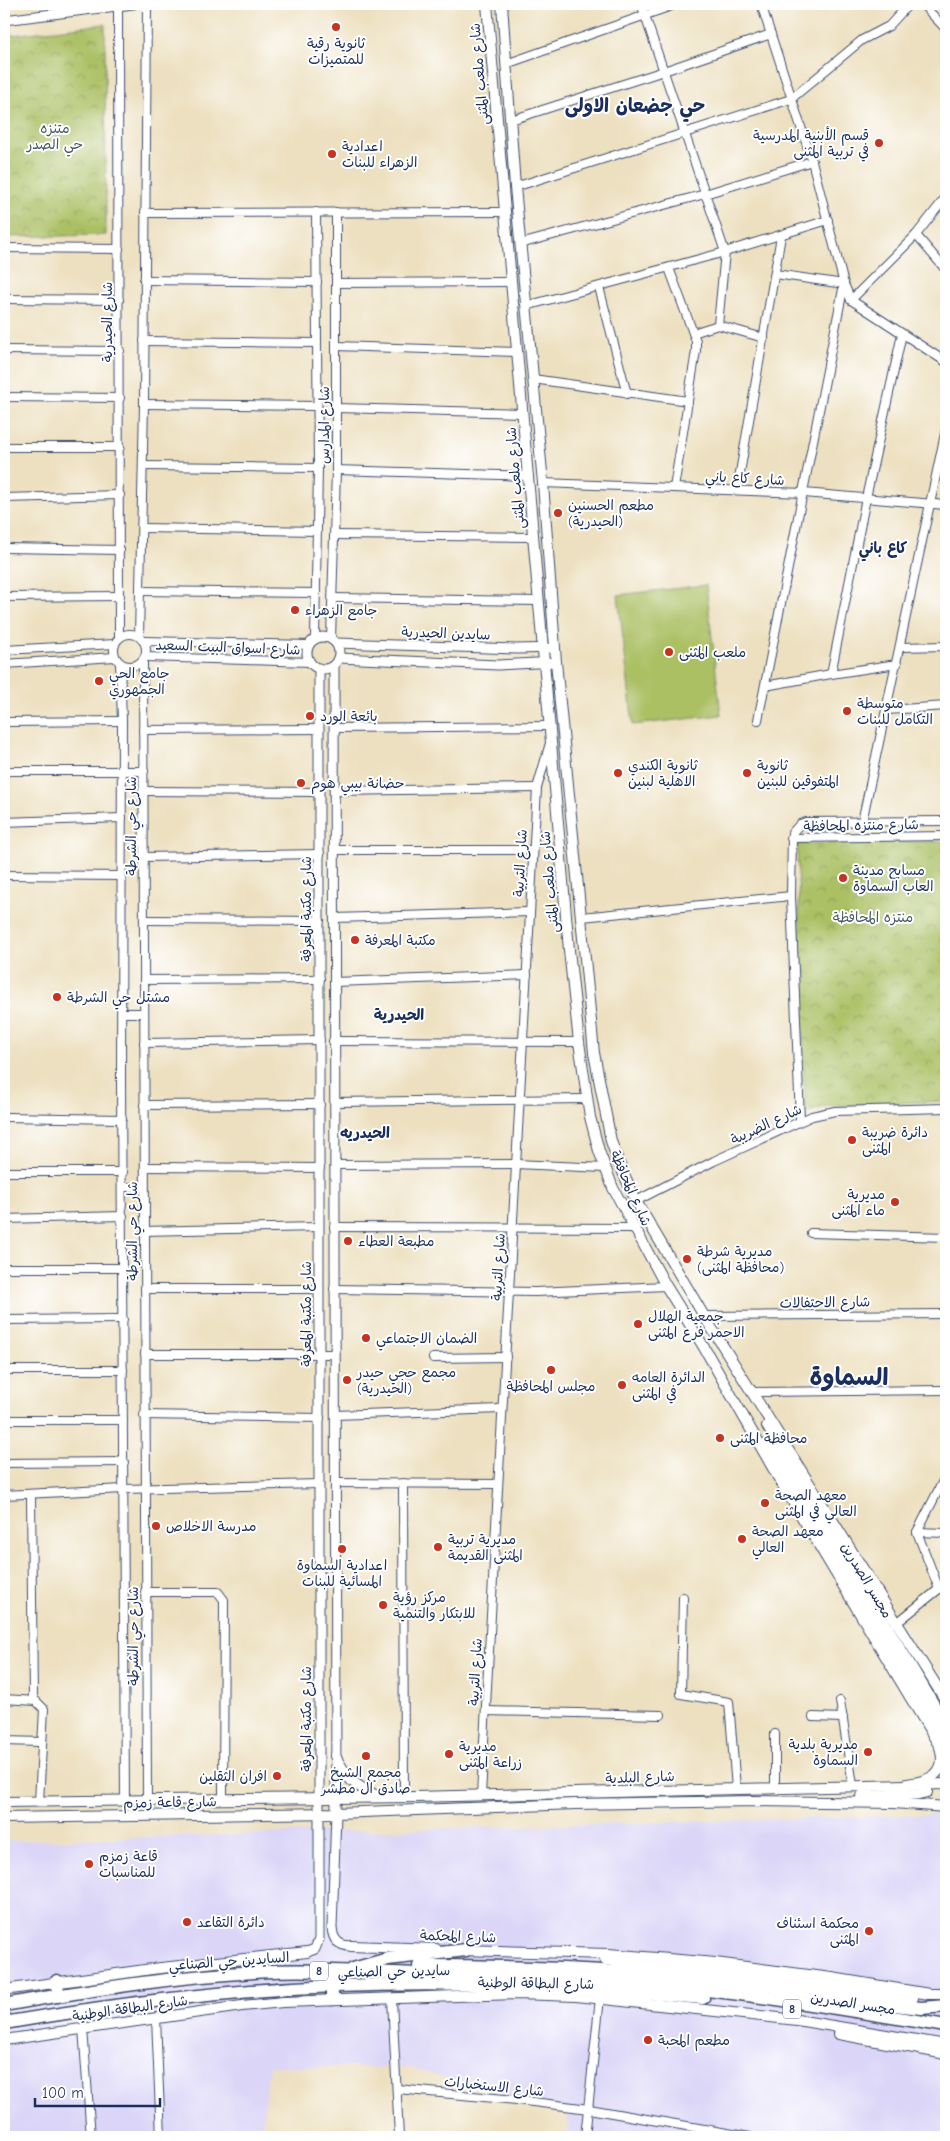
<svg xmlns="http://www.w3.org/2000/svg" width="950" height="2141" font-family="'Comic Neue','Playpen Sans Arabic',sans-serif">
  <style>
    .built { fill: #dbd6f7 }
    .green { fill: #abc064; stroke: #637861 }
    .park { fill: url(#park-crowns); stroke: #637861 }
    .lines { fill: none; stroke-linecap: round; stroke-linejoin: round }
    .minor-casing { stroke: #3a4a6d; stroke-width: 10 }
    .tertiary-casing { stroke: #3a4a6d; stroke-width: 11 }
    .secondary-casing { stroke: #3a4a6d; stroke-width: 12 }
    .trunk-casing { stroke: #3a4a6d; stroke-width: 15 }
    .minor { stroke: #fff; stroke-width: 8 }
    .tertiary { stroke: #fff; stroke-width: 9 }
    .secondary { stroke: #fff; stroke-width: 10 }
    .trunk { stroke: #fff; stroke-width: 12 }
    .poi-dot { fill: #c8321e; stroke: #fff; stroke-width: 2 }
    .labels { text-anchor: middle; stroke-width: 4; stroke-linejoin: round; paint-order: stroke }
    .shield { fill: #fff; stroke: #5f6d8e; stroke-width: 1 }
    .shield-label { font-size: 12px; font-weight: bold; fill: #1b2f5e }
    .poi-label { font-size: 14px; fill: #1b2f5e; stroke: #fff; text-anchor: start }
    .street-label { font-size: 14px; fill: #1b2f5e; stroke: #fff }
    .park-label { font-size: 14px; fill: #465a60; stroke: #fff }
    .neighbourhood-label { font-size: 15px; font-weight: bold; fill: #1b2f5e; stroke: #fff }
    .district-label { font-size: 19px; font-weight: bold; fill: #1b2f5e; stroke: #fff }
    .town-label { font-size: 24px; font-weight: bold; fill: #1b2f5e; stroke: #fff }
  </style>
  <defs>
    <pattern id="park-crowns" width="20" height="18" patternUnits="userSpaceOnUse" patternTransform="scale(1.25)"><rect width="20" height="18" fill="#abc064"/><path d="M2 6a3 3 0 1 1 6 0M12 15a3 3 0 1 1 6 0" fill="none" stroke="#8a9c56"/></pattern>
  </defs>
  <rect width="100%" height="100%" fill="#fff"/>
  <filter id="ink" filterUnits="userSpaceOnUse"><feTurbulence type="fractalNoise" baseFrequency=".02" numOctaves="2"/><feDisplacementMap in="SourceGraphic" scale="10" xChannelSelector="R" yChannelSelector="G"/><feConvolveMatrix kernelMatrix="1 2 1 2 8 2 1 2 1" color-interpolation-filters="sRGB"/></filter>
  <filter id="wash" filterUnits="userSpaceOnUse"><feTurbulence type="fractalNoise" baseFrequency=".0096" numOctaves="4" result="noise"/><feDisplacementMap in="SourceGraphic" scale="20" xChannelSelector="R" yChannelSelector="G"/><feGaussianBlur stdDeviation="1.12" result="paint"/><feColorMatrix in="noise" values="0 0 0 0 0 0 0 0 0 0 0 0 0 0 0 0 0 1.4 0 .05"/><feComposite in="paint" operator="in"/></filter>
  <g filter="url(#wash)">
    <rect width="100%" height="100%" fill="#ede0c0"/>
    <!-- built -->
    <polygon class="built" points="946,1814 946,2137 567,2137 568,2114 412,2068 269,2066 261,2137 4,2137 4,1841"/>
    <!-- green -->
    <polygon class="green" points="706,585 721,715 633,725 618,595"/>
    <!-- park -->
    <g class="park">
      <polygon points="105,24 106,235 4,237 4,36"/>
      <polygon points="946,841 946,1101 828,1106 805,1113 797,844"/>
    </g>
  </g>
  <g filter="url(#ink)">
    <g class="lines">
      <defs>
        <g id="minor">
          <polyline points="641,4 725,252 718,325"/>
          <polyline points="761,4 812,161 844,284 851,300 946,362"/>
          <polyline points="922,4 946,29"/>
          <polyline points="118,6 119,638"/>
          <polyline points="506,64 677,4"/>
          <polyline points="511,120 664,71 771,34"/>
          <polyline points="515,187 791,99 862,40 889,26 909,4"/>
          <polyline points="145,213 504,212"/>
          <polyline points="916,235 946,270"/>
          <polyline points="520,244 705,194 812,161"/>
          <polyline points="4,248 119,249"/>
          <polyline points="669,268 696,341 696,351 674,488"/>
          <polyline points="775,274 844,284"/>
          <polyline points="144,280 317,282"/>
          <polyline points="336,283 511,282"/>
          <polyline points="599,287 627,394"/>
          <polyline points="4,299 119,300"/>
          <polyline points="851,300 916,235 946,197"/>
          <polyline points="526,306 725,252 828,220"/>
          <polyline points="693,333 718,325 764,338"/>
          <polyline points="144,341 317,343"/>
          <polyline points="336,346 517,352"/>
          <polyline points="4,350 120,351"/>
          <polyline points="533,379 688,401"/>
          <polyline points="4,397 120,398"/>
          <polyline points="144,404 317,406"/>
          <polyline points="336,408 523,413"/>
          <polyline points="4,447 120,447"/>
          <polyline points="143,466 318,468"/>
          <polyline points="336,470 529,476"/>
          <polyline points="543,483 804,493 946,505"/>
          <polyline points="737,490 781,236"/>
          <polyline points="4,498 120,495"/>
          <polyline points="142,528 317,531"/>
          <polyline points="335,535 534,537"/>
          <polyline points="4,548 120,550"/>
          <polyline points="141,591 316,593"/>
          <polyline points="4,597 120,596"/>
          <polyline points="333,598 539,601"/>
          <circle cx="130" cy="650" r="16"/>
          <polyline points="139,636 144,404 147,4"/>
          <polyline points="315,639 318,468 316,212"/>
          <polyline points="331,639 336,470 336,212"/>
          <polyline points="144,641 309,645"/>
          <polyline points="900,647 946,646"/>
          <polyline points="4,650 115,644"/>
          <polyline points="145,657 310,662"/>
          <polyline points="143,661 147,1800"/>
          <polyline points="120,663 122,721 121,1080 125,1801"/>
          <polyline points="4,664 115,657"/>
          <polyline points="831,674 866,498 902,334"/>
          <polyline points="765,686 831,674 897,664"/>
          <polyline points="887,710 946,706"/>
          <polyline points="758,720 844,284"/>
          <polyline points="4,722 122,721"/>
          <polyline points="334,728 548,726"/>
          <polyline points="143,730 319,729"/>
          <polyline points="4,771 144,771"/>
          <polyline points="143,791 319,792"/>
          <polyline points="334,791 537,788"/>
          <polyline points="4,822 122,818"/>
          <polyline points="862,822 946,429"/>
          <polyline points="791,838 946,836"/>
          <polyline points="335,850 533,850"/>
          <polyline points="143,857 320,854"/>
          <polyline points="4,875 121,876"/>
          <polyline points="582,917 791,896"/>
          <polyline points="335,918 530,912"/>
          <polyline points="144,920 320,921"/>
          <polyline points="144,980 320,979"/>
          <polyline points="334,982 527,975"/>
          <polyline points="122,1013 144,1013"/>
          <polyline points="333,1041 579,1042"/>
          <polyline points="144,1043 320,1040"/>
          <polyline points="335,1102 587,1099"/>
          <polyline points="144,1105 320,1104"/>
          <polyline points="4,1117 122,1119"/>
          <polyline points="800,1120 791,896 792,833 800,824 806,822 946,821"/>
          <polyline points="335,1165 515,1164 605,1168"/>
          <polyline points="145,1167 320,1168"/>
          <polyline points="4,1172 123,1172"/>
          <polyline points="123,1187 144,1187"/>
          <polyline points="636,1201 714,1161 812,1116 835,1111 946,1108"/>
          <polyline points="4,1219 123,1216"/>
          <polyline points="334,1227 633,1228"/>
          <polyline points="144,1231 319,1227"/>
          <polyline points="811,1233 946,1237"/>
          <polyline points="4,1268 123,1268"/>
          <polyline points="145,1289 319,1289"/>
          <polyline points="334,1289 536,1292 666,1286"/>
          <polyline points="704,1316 946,1314"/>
          <polyline points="4,1320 123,1319"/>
          <polyline points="145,1354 335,1354"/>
          <polyline points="433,1358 506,1357"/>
          <polyline points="4,1370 123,1370"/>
          <polyline points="753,1392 946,1390"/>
          <polyline points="144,1415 320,1418"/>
          <polyline points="335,1415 501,1409"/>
          <polyline points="4,1420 123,1420"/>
          <polyline points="4,1463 124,1462"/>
          <polyline points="335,1483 498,1484"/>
          <polyline points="403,1483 404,1797"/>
          <polyline points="31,1494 33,1700"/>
          <polyline points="4,1495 124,1489 319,1484"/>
          <polyline points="917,1532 946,1533"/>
          <polyline points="939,1589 917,1532 946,1475"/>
          <polyline points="145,1592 218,1592 224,1600 223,1798"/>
          <polyline points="683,1597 681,1694 729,1702 736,1788"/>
          <polyline points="898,1622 939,1589 946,1589"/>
          <polyline points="4,1699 36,1701 44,1709 39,1802"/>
          <polyline points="840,1701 853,1785"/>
          <polyline points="486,1711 661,1715"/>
          <polyline points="813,1717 843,1718"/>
          <polyline points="775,1734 775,1788"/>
          <polyline points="4,1741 42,1742"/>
          <polyline points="481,1795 537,788 550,743"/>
          <polyline points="392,1999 399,2137"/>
          <polyline points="156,2018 161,2137"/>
          <polyline points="83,2028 91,2137"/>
          <polyline points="397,2089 517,2100 589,2109 750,2137"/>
          <polyline points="585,2137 600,1998"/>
        </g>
        <g id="tertiary">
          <polyline points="4,20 133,4"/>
          <circle cx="323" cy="653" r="16"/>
          <polyline points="336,643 517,649 555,648"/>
          <polyline points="338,658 498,665 556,662"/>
          <path d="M334,665L336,1813L332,1928C333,1940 339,1946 351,1946"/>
          <polyline points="307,1952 315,1949 319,1939 319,668"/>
        </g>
        <g id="secondary">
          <path d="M487,4L569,950L579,1042L590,1117L599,1151L613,1188L666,1286L702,1344L778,1477L940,1747C948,1773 931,1781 907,1784"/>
          <polyline points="502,4 515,187 543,483 556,662 584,948 594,1053 611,1141 618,1161 636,1201 704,1316 946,1701"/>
          <polyline points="767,1426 946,1724"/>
          <polyline points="767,1444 946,1740"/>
          <path d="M335,1756C349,1781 352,1784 377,1796"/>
          <polyline points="861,1796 919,1794 927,1792 927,1787 919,1784"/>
          <polyline points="4,1802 415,1797 946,1784"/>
          <polyline points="4,1818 336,1813 575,1804 753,1801 894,1803 946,1807"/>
          <polyline points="351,1946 436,1949"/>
          <polyline points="460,1950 609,1954 715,1963 832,1978 929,1994 946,1994"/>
          <polyline points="605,1960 773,1978 913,1998"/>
          <polyline points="4,1990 152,1969 307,1952"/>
          <polyline points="839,2034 946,2054"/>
          <polyline points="4,2040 242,2006 283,2002 517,1994 576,1996 797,2020 946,2045"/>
        </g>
        <g id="trunk">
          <path d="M419,1966C525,1966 629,1970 734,1982C796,1989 859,2001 921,2008L946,2006"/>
          <polyline points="353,1969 388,1959 466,1950"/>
          <polyline points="57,1981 58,1996"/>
          <polyline points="332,1999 332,1978"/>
          <path d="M4,2005C93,1989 183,1975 273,1971C322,1969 371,1973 421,1974C494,1976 567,1976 640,1983C743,1992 844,2009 946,2026"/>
          <path d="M4,2023C86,2009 168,1998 251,1991C401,1979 553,1984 703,1998"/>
        </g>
      </defs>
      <!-- minor casing -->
      <use href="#minor" class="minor-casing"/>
      <!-- tertiary casing -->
      <use href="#tertiary" class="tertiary-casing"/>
      <!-- secondary casing -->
      <use href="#secondary" class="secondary-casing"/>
      <!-- trunk casing -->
      <use href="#trunk" class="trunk-casing"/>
      <!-- minor -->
      <use href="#minor" class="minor"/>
      <!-- tertiary -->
      <use href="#tertiary" class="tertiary"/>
      <!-- secondary -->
      <use href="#secondary" class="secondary"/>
      <!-- trunk -->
      <use href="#trunk" class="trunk"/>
    </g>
  </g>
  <!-- markers -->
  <g class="poi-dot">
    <circle cx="336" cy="27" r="5"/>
    <circle cx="879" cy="143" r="5"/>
    <circle cx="332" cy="154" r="5"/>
    <circle cx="558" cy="513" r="5"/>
    <circle cx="295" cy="610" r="5"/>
    <circle cx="669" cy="652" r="5"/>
    <circle cx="99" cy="681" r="5"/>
    <circle cx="847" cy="711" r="5"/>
    <circle cx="310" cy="716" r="5"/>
    <circle cx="618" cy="773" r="5"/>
    <circle cx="747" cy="773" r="5"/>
    <circle cx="301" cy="783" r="5"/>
    <circle cx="843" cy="878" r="5"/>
    <circle cx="355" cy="940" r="5"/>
    <circle cx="57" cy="997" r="5"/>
    <circle cx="852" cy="1140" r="5"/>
    <circle cx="895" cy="1202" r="5"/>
    <circle cx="348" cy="1241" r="5"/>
    <circle cx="687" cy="1259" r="5"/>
    <circle cx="638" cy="1324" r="5"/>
    <circle cx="366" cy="1338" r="5"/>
    <circle cx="551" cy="1370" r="5"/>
    <circle cx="347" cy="1380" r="5"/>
    <circle cx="622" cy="1385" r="5"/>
    <circle cx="720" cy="1438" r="5"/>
    <circle cx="765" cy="1503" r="5"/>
    <circle cx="156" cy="1526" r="5"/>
    <circle cx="742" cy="1539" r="5"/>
    <circle cx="438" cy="1547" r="5"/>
    <circle cx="342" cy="1549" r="5"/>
    <circle cx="383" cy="1605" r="5"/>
    <circle cx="868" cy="1752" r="5"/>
    <circle cx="449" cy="1754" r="5"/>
    <circle cx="366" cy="1756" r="5"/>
    <circle cx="277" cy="1776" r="5"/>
    <circle cx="89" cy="1864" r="5"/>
    <circle cx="187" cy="1922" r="5"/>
    <circle cx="869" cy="1931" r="5"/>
    <circle cx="648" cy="2040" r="5"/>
  </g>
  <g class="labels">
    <!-- shield labels -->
    <g class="shield">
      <rect x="310" y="1961.5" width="18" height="19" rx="4"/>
      <rect x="783" y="1999.5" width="18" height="19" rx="4"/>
    </g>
    <g class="shield-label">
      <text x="319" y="1975">8</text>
      <text x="792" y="2013">8</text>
    </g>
    <!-- poi labels -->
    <g class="poi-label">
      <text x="336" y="48" text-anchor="middle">ثانوية رقية<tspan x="336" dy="16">للمتميزات</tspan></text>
      <text x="869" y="140" text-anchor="end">قسم الأبنية المدرسية<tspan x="869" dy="16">في تربية المثنى</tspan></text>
      <text x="342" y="151">اعدادية<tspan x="342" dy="16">الزهراء للبنات</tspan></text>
      <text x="568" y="510">مطعم الحسنين<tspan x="568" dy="16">(الحيدرية)</tspan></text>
      <text x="305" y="615">جامع الزهراء</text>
      <text x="679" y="657">ملعب المثنى</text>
      <text x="109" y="678">جامع الحي<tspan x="109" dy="16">الجمهوري</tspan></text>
      <text x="857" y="708">متوسطة<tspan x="857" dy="16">التكامل للبنات</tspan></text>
      <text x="320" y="721">بائعة الورد</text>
      <text x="628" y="770">ثانوية الكندي<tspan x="628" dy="16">الاهلية لبنين</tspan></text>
      <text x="757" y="770">ثانوية<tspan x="757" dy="16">المتفوقين للبنين</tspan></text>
      <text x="311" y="788">حضانة بيبي هوم</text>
      <text x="853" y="875">مسابح مدينة<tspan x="853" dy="16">العاب السماوة</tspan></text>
      <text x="365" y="945">مكتبة المعرفة</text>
      <text x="67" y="1002">مشتل حي الشرطة</text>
      <text x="862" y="1137">دائرة ضريبة<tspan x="862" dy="16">المثنى</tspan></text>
      <text x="885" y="1199" text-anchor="end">مديرية<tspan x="885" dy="16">ماء المثنى</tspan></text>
      <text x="358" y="1246">مطبعة العطاء</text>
      <text x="697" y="1256">مديرية شرطة<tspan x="697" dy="16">(محافظة المثنى)</tspan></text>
      <text x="648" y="1321">جمعية الهلال<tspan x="648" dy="16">الاحمر فرع المثنى</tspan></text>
      <text x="376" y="1343">الضمان الاجتماعي</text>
      <text x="357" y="1377">مجمع حجي حيدر<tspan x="357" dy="16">(الحيدرية)</tspan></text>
      <text x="632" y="1382">الدائرة العامه<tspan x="632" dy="16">في المثنى</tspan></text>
      <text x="551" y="1391" text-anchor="middle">مجلس المحافظة</text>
      <text x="730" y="1443">محافظة المثنى</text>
      <text x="775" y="1500">معهد الصحة<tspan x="775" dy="16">العالي في المثنى</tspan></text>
      <text x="166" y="1531">مدرسة الاخلاص</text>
      <text x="752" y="1536">معهد الصحة<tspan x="752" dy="16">العالي</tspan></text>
      <text x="448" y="1544">مديرية تربية<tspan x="448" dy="16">المثنى القديمة</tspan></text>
      <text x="342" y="1570" text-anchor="middle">اعدادية السماوة<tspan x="342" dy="16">المسائية للبنات</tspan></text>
      <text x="393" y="1602">مركز رؤية<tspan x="393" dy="16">للابتكار والتنمية</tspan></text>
      <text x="858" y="1749" text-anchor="end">مديرية بلدية<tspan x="858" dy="16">السماوة</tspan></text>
      <text x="459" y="1751">مديرية<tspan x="459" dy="16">زراعة المثنى</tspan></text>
      <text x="366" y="1777" text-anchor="middle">مجمع الشيخ<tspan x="366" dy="16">صادق ال مطشر</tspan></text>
      <text x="267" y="1781" text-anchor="end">افران الثقلين</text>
      <text x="99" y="1861">قاعة زمزم<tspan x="99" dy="16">للمناسبات</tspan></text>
      <text x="197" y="1927">دائرة التقاعد</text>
      <text x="859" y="1928" text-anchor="end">محكمة اسئناف<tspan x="859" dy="16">المثنى</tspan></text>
      <text x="658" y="2045">مطعم المحبة</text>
    </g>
    <!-- street labels -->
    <g class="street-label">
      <text transform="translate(479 74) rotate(-95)" y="5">شارع ملعب المثنى</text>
      <text transform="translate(107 322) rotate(-90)" y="5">شارع الحيدرية</text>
      <text transform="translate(324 425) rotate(-90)" y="5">شارع المدارس</text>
      <text transform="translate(515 478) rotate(-95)" y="5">شارع ملعب المثنى</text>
      <text transform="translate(745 478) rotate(3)" y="5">شارع كاع باني</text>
      <text transform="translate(446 633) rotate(2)" y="5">سايدين الحيدرية</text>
      <text transform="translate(228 647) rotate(2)" y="5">شارع اسواق البيت السعيد</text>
      <text transform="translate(861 825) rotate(-1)" y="5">شارع منتزه المحافظة</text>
      <text transform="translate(131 826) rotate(-90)" y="5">شارع حي الشرطة</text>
      <text transform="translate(520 863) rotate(-87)" y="5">شارع التربية</text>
      <text transform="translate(549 882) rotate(-95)" y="5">شارع ملعب المثنى</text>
      <text transform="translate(306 909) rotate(-90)" y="5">شارع مكتبة المعرفة</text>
      <text transform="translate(766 1124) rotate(-25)" y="5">شارع الضريبة</text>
      <text transform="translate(631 1188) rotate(66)" y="5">شارع المحافظة</text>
      <text transform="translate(132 1231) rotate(-90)" y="5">شارع حي الشرطة</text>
      <text transform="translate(498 1267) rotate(-87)" y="5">شارع التربية</text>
      <text transform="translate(825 1302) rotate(-1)" y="5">شارع الاحتفالات</text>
      <text transform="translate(306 1314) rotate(-90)" y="5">شارع مكتبة المعرفة</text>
      <text transform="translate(867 1580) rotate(59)" y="5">مجسر الصدرين</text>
      <text transform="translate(133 1636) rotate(-90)" y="5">شارع حي الشرطة</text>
      <text transform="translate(475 1672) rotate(-87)" y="5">شارع التربية</text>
      <text transform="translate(306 1719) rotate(-90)" y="5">شارع مكتبة المعرفة</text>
      <text transform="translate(640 1777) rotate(-2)" y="5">شارع البلدية</text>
      <text transform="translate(170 1802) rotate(-1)" y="5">شارع قاعة زمزم</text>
      <text transform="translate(458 1936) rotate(2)" y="5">شارع المحكمة</text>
      <text transform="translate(229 1961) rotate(-4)" y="5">السايدين حي الصناعي</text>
      <text transform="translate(394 1971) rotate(-1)" y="5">سايدين حي الصناعي</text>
      <text transform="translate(536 1983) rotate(1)" y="5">شارع البطاقة الوطنية</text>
      <text transform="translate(853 2003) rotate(9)" y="5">مجسر الصدرين</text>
      <text transform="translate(130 2008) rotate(-8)" y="5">شارع البطاقة الوطنية</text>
      <text transform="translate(494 2086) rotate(6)" y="5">شارع الاستخبارات</text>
    </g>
    <!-- park labels -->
    <g class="park-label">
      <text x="55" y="133">متنزه<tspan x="55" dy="16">حي الصدر</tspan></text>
      <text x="873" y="922">منتزه المحافظة</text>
    </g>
    <!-- neighbourhood labels -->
    <g class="neighbourhood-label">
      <text x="883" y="553">كاع باني</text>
      <text x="399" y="1020">الحيدرية</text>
      <text x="365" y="1138">الحيدريه</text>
    </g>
    <!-- district labels -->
    <g class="district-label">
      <text x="635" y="112">حي جضعان الاولى</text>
    </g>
    <!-- town labels -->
    <g class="town-label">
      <text x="849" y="1385">السماوة</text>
    </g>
  </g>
  <!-- margin -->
  <rect width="950" height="2141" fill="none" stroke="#fff" stroke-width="20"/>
  <!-- scale -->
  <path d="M35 2098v8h125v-8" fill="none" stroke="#1b2f5e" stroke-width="2.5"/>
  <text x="42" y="2098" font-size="15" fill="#1b2f5e" stroke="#ffffff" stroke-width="4" paint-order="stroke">100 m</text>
</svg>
